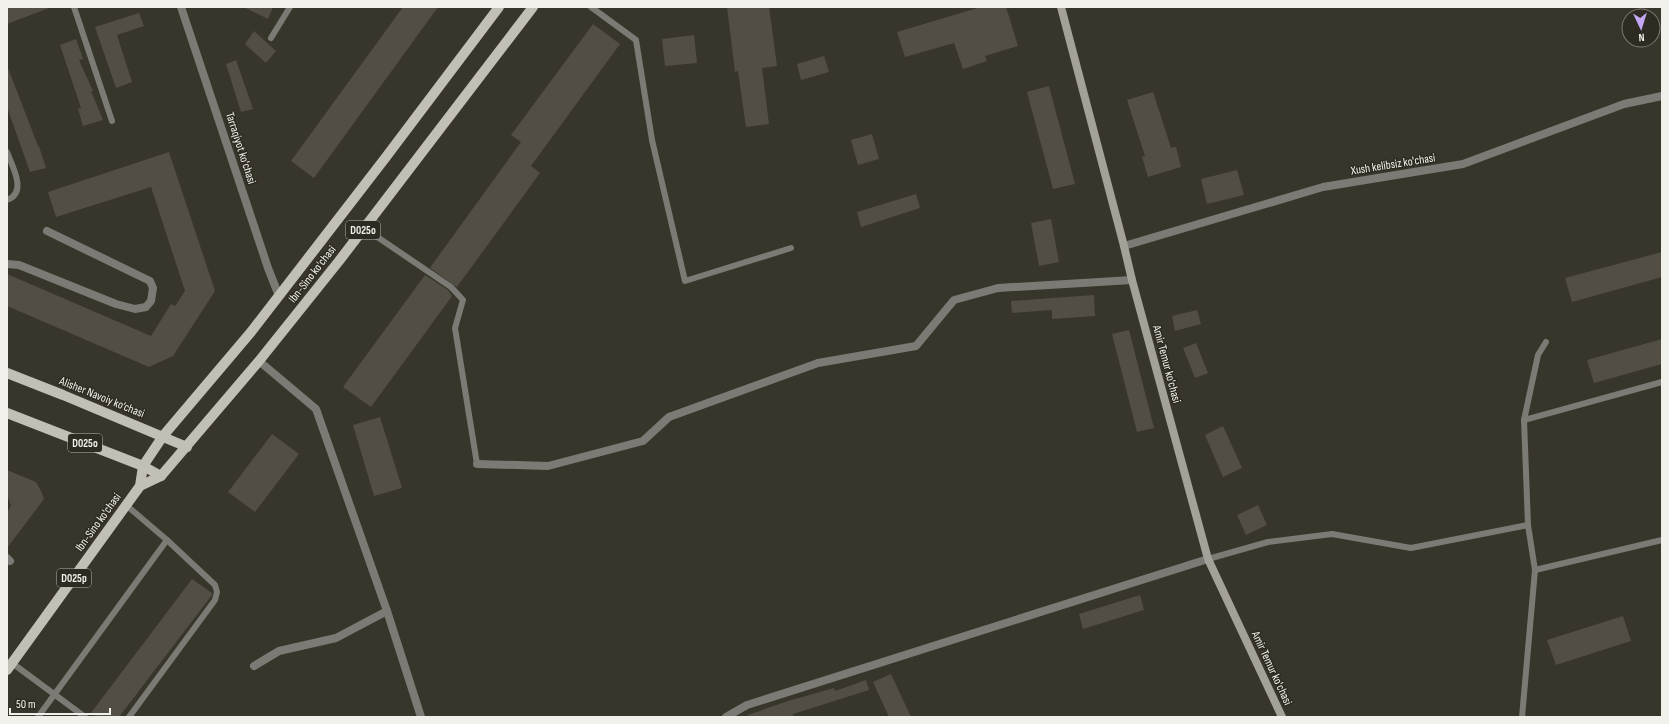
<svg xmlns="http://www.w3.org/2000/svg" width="1669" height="724" font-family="'Sofia Sans Condensed',sans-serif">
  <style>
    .building { fill: #524e44 }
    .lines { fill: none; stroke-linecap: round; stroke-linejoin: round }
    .lane { stroke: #7c7a75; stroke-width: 6 }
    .street { stroke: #7c7a75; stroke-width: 8 }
    .secondary { stroke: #a4a199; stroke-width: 8 }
    .primary { stroke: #c2bfb4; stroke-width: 10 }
    .labels { text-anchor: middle; stroke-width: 3; stroke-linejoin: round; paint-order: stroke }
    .shield { fill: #2e2b22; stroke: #b7b5ae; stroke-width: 1 }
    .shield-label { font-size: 11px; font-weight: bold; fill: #f2f0ea }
    .street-label { font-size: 12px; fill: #f2f0ea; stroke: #2e2b22 }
  </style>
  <rect width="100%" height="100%" fill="#38352b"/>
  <!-- building -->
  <g class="building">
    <polygon points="7,7 49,7 49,8 7,24"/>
    <polygon points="243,7 273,7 268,19"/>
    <polygon points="403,7 438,7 314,178 291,161"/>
    <polygon points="727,7 769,7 777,66 762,68 769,124 746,127 738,71 735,72"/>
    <polygon points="981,7 1006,7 1018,46 985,56 987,61 963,69 954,43 905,57 897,32"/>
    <polygon points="139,13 144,26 117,35 132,82 116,88 95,27"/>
    <polygon points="593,24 620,44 531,166 540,173 457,287 430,268 432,265 521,142 511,135"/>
    <polygon points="254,31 276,51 266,63 245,44"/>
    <polygon points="694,35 697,63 665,66 662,39"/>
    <polygon points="76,39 83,59 79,60 93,91 91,91 103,120 83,126 78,109 81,108 60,45"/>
    <polygon points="824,56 829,72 801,80 797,64"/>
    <polygon points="236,60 253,109 241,112 226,64"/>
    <polygon points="7,68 8,68 38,146 39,146 46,168 30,172 7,107"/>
    <polygon points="1049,86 1075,184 1053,189 1027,92"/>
    <polygon points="1153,92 1171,148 1176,147 1181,167 1148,177 1142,157 1145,156 1127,100"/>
    <polygon points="872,134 879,159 858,165 851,140"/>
    <polygon points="169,152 215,291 173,356 149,367 7,306 7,274 151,336 171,304 175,306 185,291 151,187 56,217 48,192"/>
    <polygon points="1237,170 1244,195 1207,204 1201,179"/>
    <polygon points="916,194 920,208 861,227 857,212"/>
    <polygon points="1051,219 1059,262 1039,266 1031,223"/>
    <polygon points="1662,252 1662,277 1572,302 1565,278"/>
    <polygon points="425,275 448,290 452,296 371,407 343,387"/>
    <polygon points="1094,295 1095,316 1052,319 1052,310 1012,313 1011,301"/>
    <polygon points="1197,310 1201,324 1175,331 1172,316"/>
    <polygon points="1129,330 1154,428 1137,432 1112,334"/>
    <polygon points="1662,339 1662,364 1594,383 1587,360"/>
    <polygon points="1196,343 1208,373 1195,378 1183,348"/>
    <polygon points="380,417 402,488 374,496 353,425"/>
    <polygon points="1223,426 1242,468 1223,477 1205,435"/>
    <polygon points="272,434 299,454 255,512 228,492"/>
    <polygon points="7,470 36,482 41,491 44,499 7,548 7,512 11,506 7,494"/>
    <polygon points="1258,505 1267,525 1246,535 1237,515"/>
    <polygon points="192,579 212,593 212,595 119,717 97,717 91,713"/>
    <polygon points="1140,595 1144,610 1083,629 1079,614"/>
    <polygon points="1623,616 1631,641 1556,665 1547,640"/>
    <polygon points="891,674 911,717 889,717 873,682"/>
    <polygon points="866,680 869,690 793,714 794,717 748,717 748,715 788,701 834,688 835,691"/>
  </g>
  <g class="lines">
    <!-- lane -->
    <g class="lane">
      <polyline points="74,7 112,121"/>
      <polyline points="591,7 636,40 652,140 685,281 791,248"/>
      <polyline points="271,38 290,7"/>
      <path d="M7,152C12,166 28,193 7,200"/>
      <polyline points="364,228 451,287 463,300 455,328 477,464"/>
      <polyline points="1524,420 1662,382"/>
      <polyline points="126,505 167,540 215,585 217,592 215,600 129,717"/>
      <polyline points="1528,525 1524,420 1538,355 1546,342"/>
      <polyline points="1208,559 1268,542 1332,534 1411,548 1528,525 1535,570 1522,717"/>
      <polyline points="1535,570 1662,540"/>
      <polyline points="12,663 85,717"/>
      <polyline points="38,717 167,540"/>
    </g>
    <!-- street -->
    <g class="street">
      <polyline points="181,7 268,268 279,296"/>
      <polyline points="1124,246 1323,187 1463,164 1624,104 1662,96"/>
      <polyline points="7,264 19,265 116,304 135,309 146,307 151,301 153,288 150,281 47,231"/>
      <polyline points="259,361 316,409 387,611 421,717"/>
      <polyline points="477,464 548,466 643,441 669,417 818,363 916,346 954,300 998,288 1132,280"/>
      <polyline points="7,558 10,561"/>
      <polyline points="254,666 279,651 336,638 387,611"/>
      <polyline points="726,717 747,705 1208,559"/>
    </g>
    <!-- secondary -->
    <polyline class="secondary" points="1061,7 1124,246 1132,280 1208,559 1282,717"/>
    <!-- primary -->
    <g class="primary">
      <polyline points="7,373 63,395 187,447"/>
      <polyline points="7,413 143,466 161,476"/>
      <polyline points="140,486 161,476 259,361 339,261 533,7"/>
      <polyline points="7,670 140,486 143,466 163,436 251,332 386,157 499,7"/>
    </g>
  </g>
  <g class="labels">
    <!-- shield labels -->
    <g class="shield">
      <rect x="346" y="221" width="34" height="18" rx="3"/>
      <rect x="68" y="434" width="34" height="18" rx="3"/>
      <rect x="57" y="569" width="34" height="18" rx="3"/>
    </g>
    <g class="shield-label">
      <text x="363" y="234">D025o</text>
      <text x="85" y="447">D025o</text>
      <text x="74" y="582">D025p</text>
    </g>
    <!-- street labels -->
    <g class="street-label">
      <text transform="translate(241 148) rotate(72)" y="4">Tarraqiyot ko'chasi</text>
      <text transform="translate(1393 164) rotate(-9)" y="4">Xush kelibsiz ko'chasi</text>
      <text transform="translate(312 274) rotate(-52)" y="4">Ibn-Sino ko'chasi</text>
      <text transform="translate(1167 364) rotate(75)" y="4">Amir Temur ko'chasi</text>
      <text transform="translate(102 397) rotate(22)" y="4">Alisher Navoiy ko’chasi</text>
      <text transform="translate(98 522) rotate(-54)" y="4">Ibn-Sino ko'chasi</text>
      <text transform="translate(1272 668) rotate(65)" y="4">Amir Temur ko'chasi</text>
    </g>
  </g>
  <!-- border -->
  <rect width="1669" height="724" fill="none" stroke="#f2f0ea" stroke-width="16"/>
  <!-- north arrow -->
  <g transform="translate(1641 28) rotate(176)"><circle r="19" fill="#2e2b22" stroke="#7c7a72"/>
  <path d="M0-3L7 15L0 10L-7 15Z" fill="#c3a7f2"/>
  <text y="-6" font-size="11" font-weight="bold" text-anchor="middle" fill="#f2f0ea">N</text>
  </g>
  <!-- scale -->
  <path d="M10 708v6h100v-6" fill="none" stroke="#f2f0ea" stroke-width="2"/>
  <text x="16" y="708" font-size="12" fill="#f2f0ea" stroke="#2e2b22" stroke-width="3" paint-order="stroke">50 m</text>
</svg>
